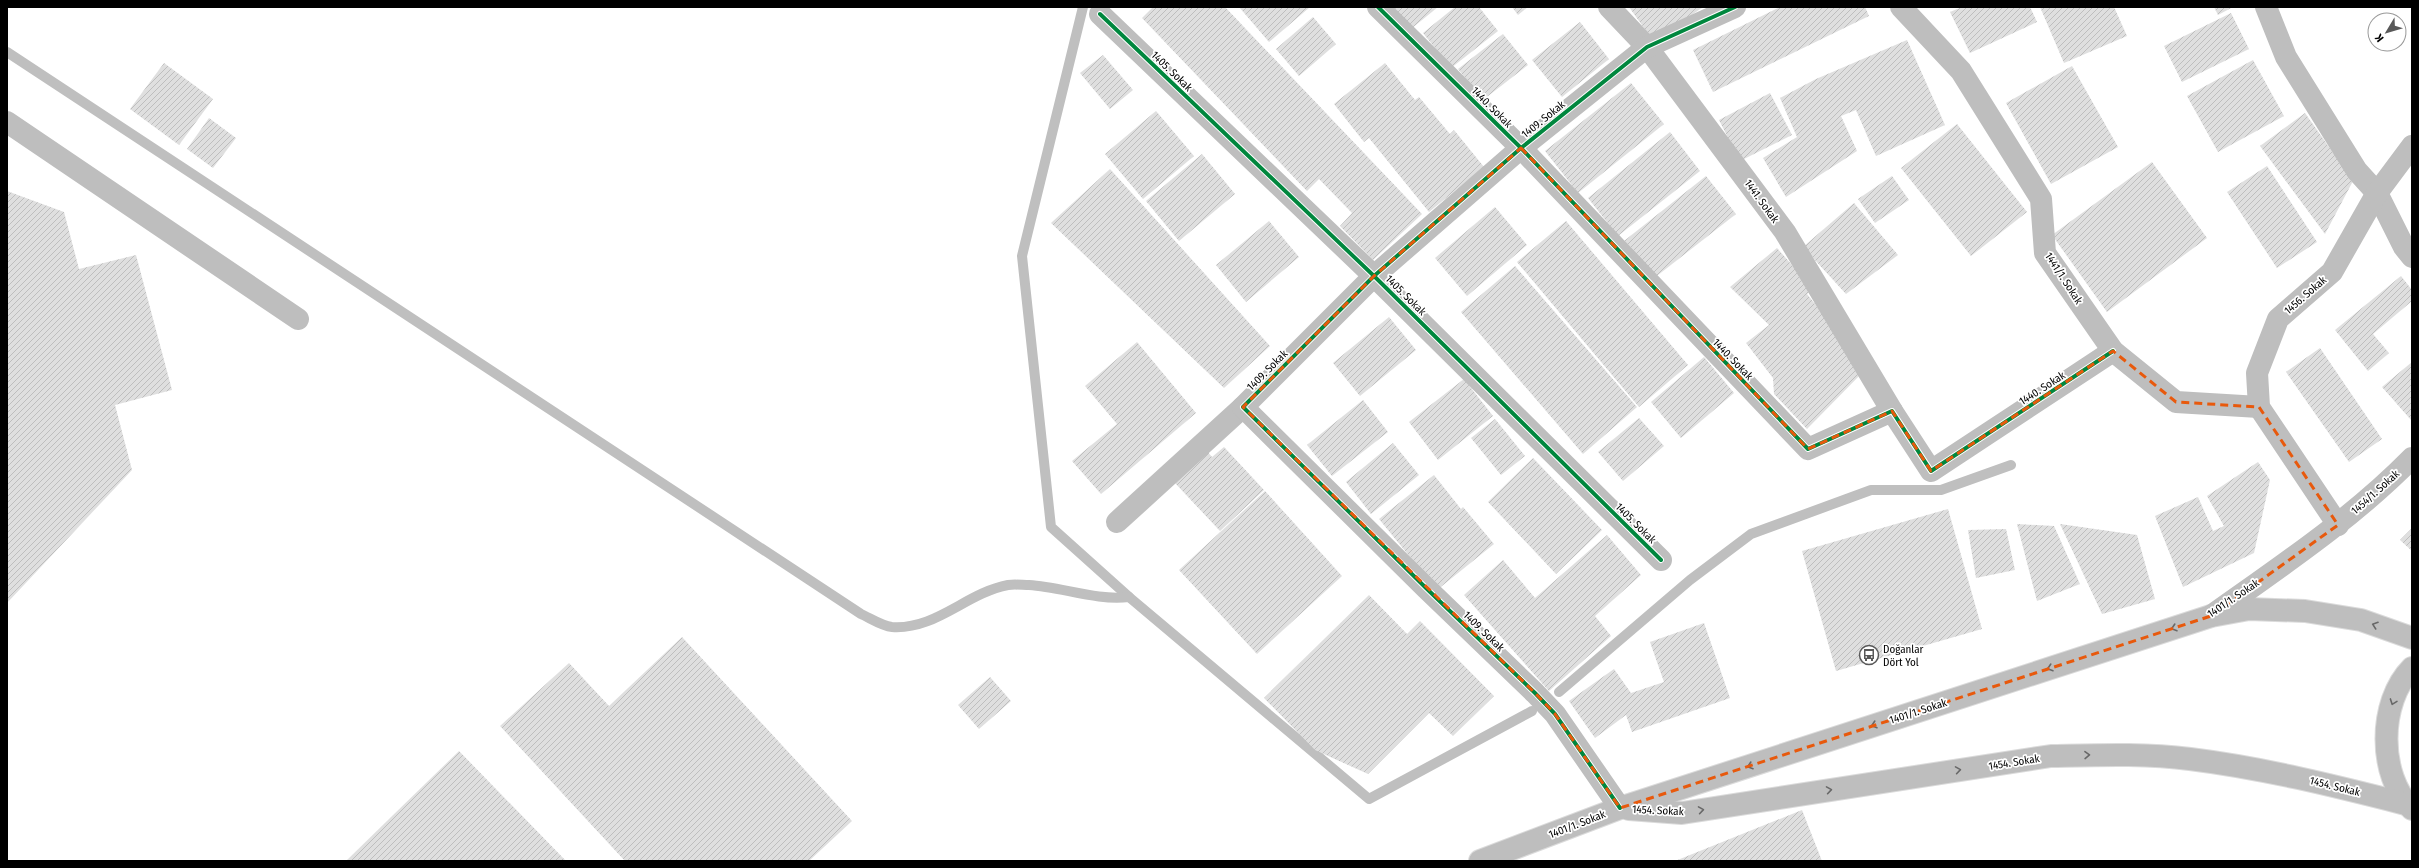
<svg xmlns="http://www.w3.org/2000/svg" width="2419" height="868" font-family="'Fira Sans Condensed',sans-serif">
  <style>
    .lines { fill: none; stroke-linecap: round; stroke-linejoin: round }
    .stream { stroke: #bfbfbf; stroke-width: 10 }
    .building { fill: url(#building-hatch) }
    .major-casing { stroke: #dbdbdb; stroke-width: 24 }
    .minor { stroke: #bebebe; stroke-width: 22 }
    .major { stroke: #bebebe; stroke-width: 22 }
    .cycleway-casing { stroke: #fff; stroke-width: 6 }
    .cycleway { stroke: #00873e; stroke-width: 4 }
    .oneway { stroke: #686868 }
    .marked { fill: none; stroke: #e8590c; stroke-width: 3; stroke-dasharray: 8 5; stroke-linejoin: round }
    .labels { text-anchor: middle; stroke-width: 3.5; stroke-linejoin: round; paint-order: stroke }
    .street-label { font-size: 11px; fill: #000; stroke: #fff }
    .poi-label { font-size: 11px; fill: #000; stroke: #fff; text-anchor: start }
  </style>
  <defs>
    <pattern id="building-hatch" width="6" height="6" patternUnits="userSpaceOnUse"><rect width="6" height="6" fill="#dfdfdf"/><path d="M-1 1l2-2M0 6l6-6M5 7l2-2" fill="none" stroke="#bebebe"/></pattern>
  </defs>
  <rect width="100%" height="100%" fill="#fff"/>
  <g class="lines">
    <!-- stream -->
    <g class="stream">
      <polyline points="1083,7 1022,256 1051,527 1129,597 1369,799 1532,711"/>
      <path d="M7,52L861,614C870,618 882,626 892,627C936,630 966,593 1008,585C1014,584 1023,585 1029,585C1062,587 1096,601 1129,597"/>
      <polyline points="1559,692 1690,580 1751,534 1871,490 1941,490 2011,465"/>
    </g>
  </g>
  <!-- building -->
  <g class="building">
    <polygon points="1153,7 1225,7 1422,214 1373,260 1340,226 1352,213 1319,179 1307,191 1142,18"/>
    <polygon points="1239,7 1310,7 1269,42"/>
    <polygon points="1394,7 1438,7 1411,29"/>
    <polygon points="1455,7 1479,7 1498,31 1451,68 1423,33"/>
    <polygon points="1512,7 1528,7 1518,15"/>
    <polygon points="1629,7 1703,7 1654,42"/>
    <polygon points="1780,7 1865,7 1869,16 1713,92 1693,50"/>
    <polygon points="1962,7 2030,7 2037,22 1970,53 1950,12"/>
    <polygon points="2040,7 2114,7 2127,36 2064,63"/>
    <polygon points="2214,7 2233,7 2218,15"/>
    <polygon points="2231,13 2249,49 2182,82 2164,46"/>
    <polygon points="1313,17 1336,44 1299,76 1276,49"/>
    <polygon points="1580,22 1609,59 1562,97 1532,60"/>
    <polygon points="1503,34 1528,65 1483,100 1458,69"/>
    <polygon points="1907,40 1945,125 1876,156 1856,110 1841,116 1857,151 1786,197 1763,158 1797,137 1780,98 1816,79"/>
    <polygon points="1103,55 1133,90 1110,109 1080,73"/>
    <polygon points="2253,60 2284,116 2218,152 2187,96"/>
    <polygon points="164,63 213,99 179,145 130,109"/>
    <polygon points="1385,63 1415,100 1419,97 1450,134 1454,130 1484,167 1429,212 1369,138 1364,142 1334,104"/>
    <polygon points="2072,66 2118,147 2051,184 2006,103"/>
    <polygon points="1631,83 1664,124 1578,193 1545,151"/>
    <polygon points="1770,93 1792,135 1740,161 1719,120"/>
    <polygon points="1156,111 1194,156 1143,199 1105,154"/>
    <polygon points="2305,113 2353,181 2325,234 2260,146"/>
    <polygon points="209,118 236,138 213,168 187,149"/>
    <polygon points="1957,124 2027,212 1971,256 1901,168"/>
    <polygon points="1670,132 1700,171 1618,236 1588,198"/>
    <polygon points="1202,154 1235,194 1179,241 1146,201"/>
    <polygon points="2152,162 2207,238 2107,312 2052,235"/>
    <polygon points="2267,166 2317,242 2277,268 2227,192"/>
    <polygon points="1110,169 1270,346 1224,388 1051,223"/>
    <polygon points="1706,176 1736,214 1653,279 1624,241"/>
    <polygon points="1892,176 1909,200 1875,223 1858,199"/>
    <polygon points="7,191 64,212 79,269 136,255 172,390 115,405 132,470 7,603"/>
    <polygon points="1854,203 1898,255 1846,294 1803,247"/>
    <polygon points="1495,207 1527,245 1467,296 1435,258"/>
    <polygon points="1269,221 1299,257 1246,302 1216,265"/>
    <polygon points="1566,221 1688,365 1639,407 1517,262"/>
    <polygon points="1777,248 1813,289 1807,294 1835,329 1861,374 1807,429 1774,394 1773,378 1746,343 1769,325 1730,287"/>
    <polygon points="1515,266 1637,407 1583,454 1461,312"/>
    <polygon points="2401,276 2412,290 2412,301 2373,334 2389,353 2368,371 2335,330"/>
    <polygon points="1389,317 1416,350 1360,396 1333,363"/>
    <polygon points="1137,342 1196,413 1101,494 1072,461 1117,424 1085,386"/>
    <polygon points="2320,348 2382,439 2349,462 2286,372"/>
    <polygon points="1704,357 1734,393 1681,438 1651,402"/>
    <polygon points="2412,362 2412,419 2411,420 2382,387"/>
    <polygon points="1464,379 1493,416 1438,460 1409,422"/>
    <polygon points="1363,400 1388,432 1332,476 1307,445"/>
    <polygon points="1639,418 1664,446 1623,481 1598,452"/>
    <polygon points="1495,419 1525,456 1501,475 1471,438"/>
    <polygon points="1393,443 1419,475 1371,514 1346,482"/>
    <polygon points="1224,447 1264,490 1220,531 1174,482 1207,451 1212,457"/>
    <polygon points="1533,458 1602,530 1556,574 1488,502"/>
    <polygon points="2258,462 2270,480 2254,553 2183,587 2155,516 2198,497 2213,531 2224,526 2207,496"/>
    <polygon points="1434,475 1461,509 1463,507 1494,544 1437,590 1379,519"/>
    <polygon points="1265,491 1342,576 1257,654 1179,570"/>
    <polygon points="1948,509 1982,629 1836,671 1802,551"/>
    <polygon points="2017,524 2054,526 2080,584 2037,601"/>
    <polygon points="2060,524 2137,535 2155,599 2102,614"/>
    <polygon points="2412,528 2412,551 2400,540"/>
    <polygon points="2006,529 2015,570 1976,578 1968,530"/>
    <polygon points="1607,535 1641,575 1595,616 1611,636 1549,691 1464,595 1503,560 1535,598"/>
    <polygon points="1369,595 1407,634 1420,621 1494,696 1453,736 1429,713 1368,774 1315,750 1264,698"/>
    <polygon points="1704,623 1730,698 1632,732 1626,715 1595,738 1569,701 1614,669 1631,693 1664,682 1650,642"/>
    <polygon points="682,637 852,821 809,861 625,861 500,726 569,663 609,706"/>
    <polygon points="990,677 1011,701 979,729 958,705"/>
    <polygon points="459,751 566,861 346,861 389,819"/>
    <polygon points="1802,810 1822,861 1675,861"/>
  </g>
  <g class="lines">
    <defs>
      <g id="major">
        <path d="M2412,668C2378,702 2378,776 2412,809"/>
        <path d="M1629,809L1682,813L2051,756C2097,755 2145,753 2190,759C2263,768 2335,786 2406,804"/>
        <polyline points="1480,861 1620,808 2211,616 2249,609 2305,611 2361,620 2412,638"/>
      </g>
    </defs>
    <!-- major casing -->
    <use href="#major" class="major-casing"/>
    <!-- minor -->
    <g class="minor">
      <polyline points="1378,7 1521,148 1808,449 1892,411 1931,471 2113,351"/>
      <polyline points="1609,7 1647,47 1785,232 1892,411"/>
      <polyline points="1901,7 1961,71 2041,199 2045,253 2113,351 2176,402 2259,407"/>
      <polyline points="2266,7 2286,57 2357,171 2377,193 2404,247 2412,257"/>
      <polyline points="1100,14 1374,276 1661,560"/>
      <polyline points="7,122 298,319"/>
      <polyline points="1117,522 1243,407"/>
      <polyline points="2338,525 2259,407 2257,373 2278,319 2332,272 2377,193 2412,146"/>
      <path d="M2211,616C2281,566 2352,519 2412,458"/>
      <polyline points="1620,808 1555,714 1535,693 1426,588 1243,407 1374,276 1521,148 1647,47 1735,7"/>
    </g>
    <!-- major -->
    <use href="#major" class="major"/>
    <defs>
      <g id="cycleway">
        <polyline points="1378,7 1521,148 1808,449 1892,411 1931,471 2113,351"/>
        <polyline points="1100,14 1374,276 1661,560"/>
        <polyline points="1620,808 1555,714 1535,693 1426,588 1243,407 1374,276 1521,148 1647,47 1735,7"/>
      </g>
    </defs>
    <!-- cycleway casing -->
    <use href="#cycleway" class="cycleway-casing"/>
    <!-- cycleway -->
    <use href="#cycleway" class="cycleway"/>
  </g>
  <!-- one-way arrows -->
  <defs><path id="oneway-chevron" d="M-2-3.5L2.5 0L-2 3.5" fill="none" stroke-width="1.6" stroke-linecap="round" stroke-linejoin="round"/></defs>
  <g class="oneway">
    <use href="#oneway-chevron" transform="translate(2375 625) rotate(-161)"/>
    <use href="#oneway-chevron" transform="translate(2174 628) rotate(162)"/>
    <use href="#oneway-chevron" transform="translate(2050 668) rotate(162)"/>
    <use href="#oneway-chevron" transform="translate(2393 702) rotate(110)"/>
    <use href="#oneway-chevron" transform="translate(1874 725) rotate(162)"/>
    <use href="#oneway-chevron" transform="translate(2087 755) rotate(-1)"/>
    <use href="#oneway-chevron" transform="translate(1750 766) rotate(162)"/>
    <use href="#oneway-chevron" transform="translate(1958 770) rotate(-9)"/>
    <use href="#oneway-chevron" transform="translate(1829 790) rotate(-9)"/>
    <use href="#oneway-chevron" transform="translate(1701 810) rotate(-9)"/>
  </g>
  <!-- marked area -->
  <path class="marked" d="M1521,148L1808,449L1892,411L1931,471L2113,351L2176,402L2259,407L2338,525L2211,616L1620,808L1555,714L1535,693L1243,407L1374,276Z"/>
  <!-- icons -->
  <defs>
    <symbol id="bus-ring" viewBox="-11 -11 22 22"><circle r="9.5" fill="#fff" stroke="#595959" stroke-width="1.5"/><path d="M-5-6H5V4H4V6H2V4H-2V6H-4V4H-5ZM-3.5-4V0h7V-4ZM-3.5 1.2v1.5H-2V1.2ZM2 1.2v1.5H3.5V1.2Z" fill="#595959"/></symbol>
  </defs>
  <g fill-rule="evenodd">
    <use href="#bus-ring" x="1858" y="644" width="22" height="22"/>
  </g>
  <g class="labels">
    <!-- street labels -->
    <g class="street-label">
      <text transform="translate(1172 71) rotate(44)" y="4">1405. Sokak</text>
      <text transform="translate(1492 107) rotate(45)" y="4">1440. Sokak</text>
      <text transform="translate(1543 119) rotate(-39)" y="4">1409. Sokak</text>
      <text transform="translate(1762 201) rotate(54)" y="4">1441. Sokak</text>
      <text transform="translate(2064 278) rotate(57)" y="4">1441/1. Sokak</text>
      <text transform="translate(1406 295) rotate(45)" y="4">1405. Sokak</text>
      <text transform="translate(2305 295) rotate(-41)" y="4">1456. Sokak</text>
      <text transform="translate(1733 359) rotate(46)" y="4">1440. Sokak</text>
      <text transform="translate(1267 370) rotate(-45)" y="4">1409. Sokak</text>
      <text transform="translate(2042 388) rotate(-33)" y="4">1440. Sokak</text>
      <text transform="translate(2375 492) rotate(-42)" y="4">1454/1. Sokak</text>
      <text transform="translate(1636 523) rotate(45)" y="4">1405. Sokak</text>
      <text transform="translate(2233 598) rotate(-34)" y="4">1401/1. Sokak</text>
      <text transform="translate(1484 631) rotate(44)" y="4">1409. Sokak</text>
      <text transform="translate(1918 711) rotate(-18)" y="4">1401/1. Sokak</text>
      <text transform="translate(2014 762) rotate(-9)" y="4">1454. Sokak</text>
      <text transform="translate(2335 786) rotate(14)" y="4">1454. Sokak</text>
      <text transform="translate(1658 810) rotate(3)" y="4">1454. Sokak</text>
      <text transform="translate(1577 824) rotate(-21)" y="4">1401/1. Sokak</text>
    </g>
    <!-- poi labels -->
    <g class="poi-label">
      <text x="1883" y="653">Doğanlar<tspan x="1883" dy="13">Dört Yol</tspan></text>
    </g>
  </g>
  <!-- border -->
  <rect width="2419" height="868" fill="none" stroke="#000000" stroke-width="16"/>
  <!-- north arrow -->
  <g transform="translate(2387 32) rotate(232)"><circle r="19" fill="#ffffff" stroke="#999999"/>
  <path d="M0-3L7 15L0 10L-7 15Z" fill="#595959"/>
  <text y="-6" font-size="11" font-weight="bold" text-anchor="middle" fill="#000000">K</text>
  </g>
</svg>
